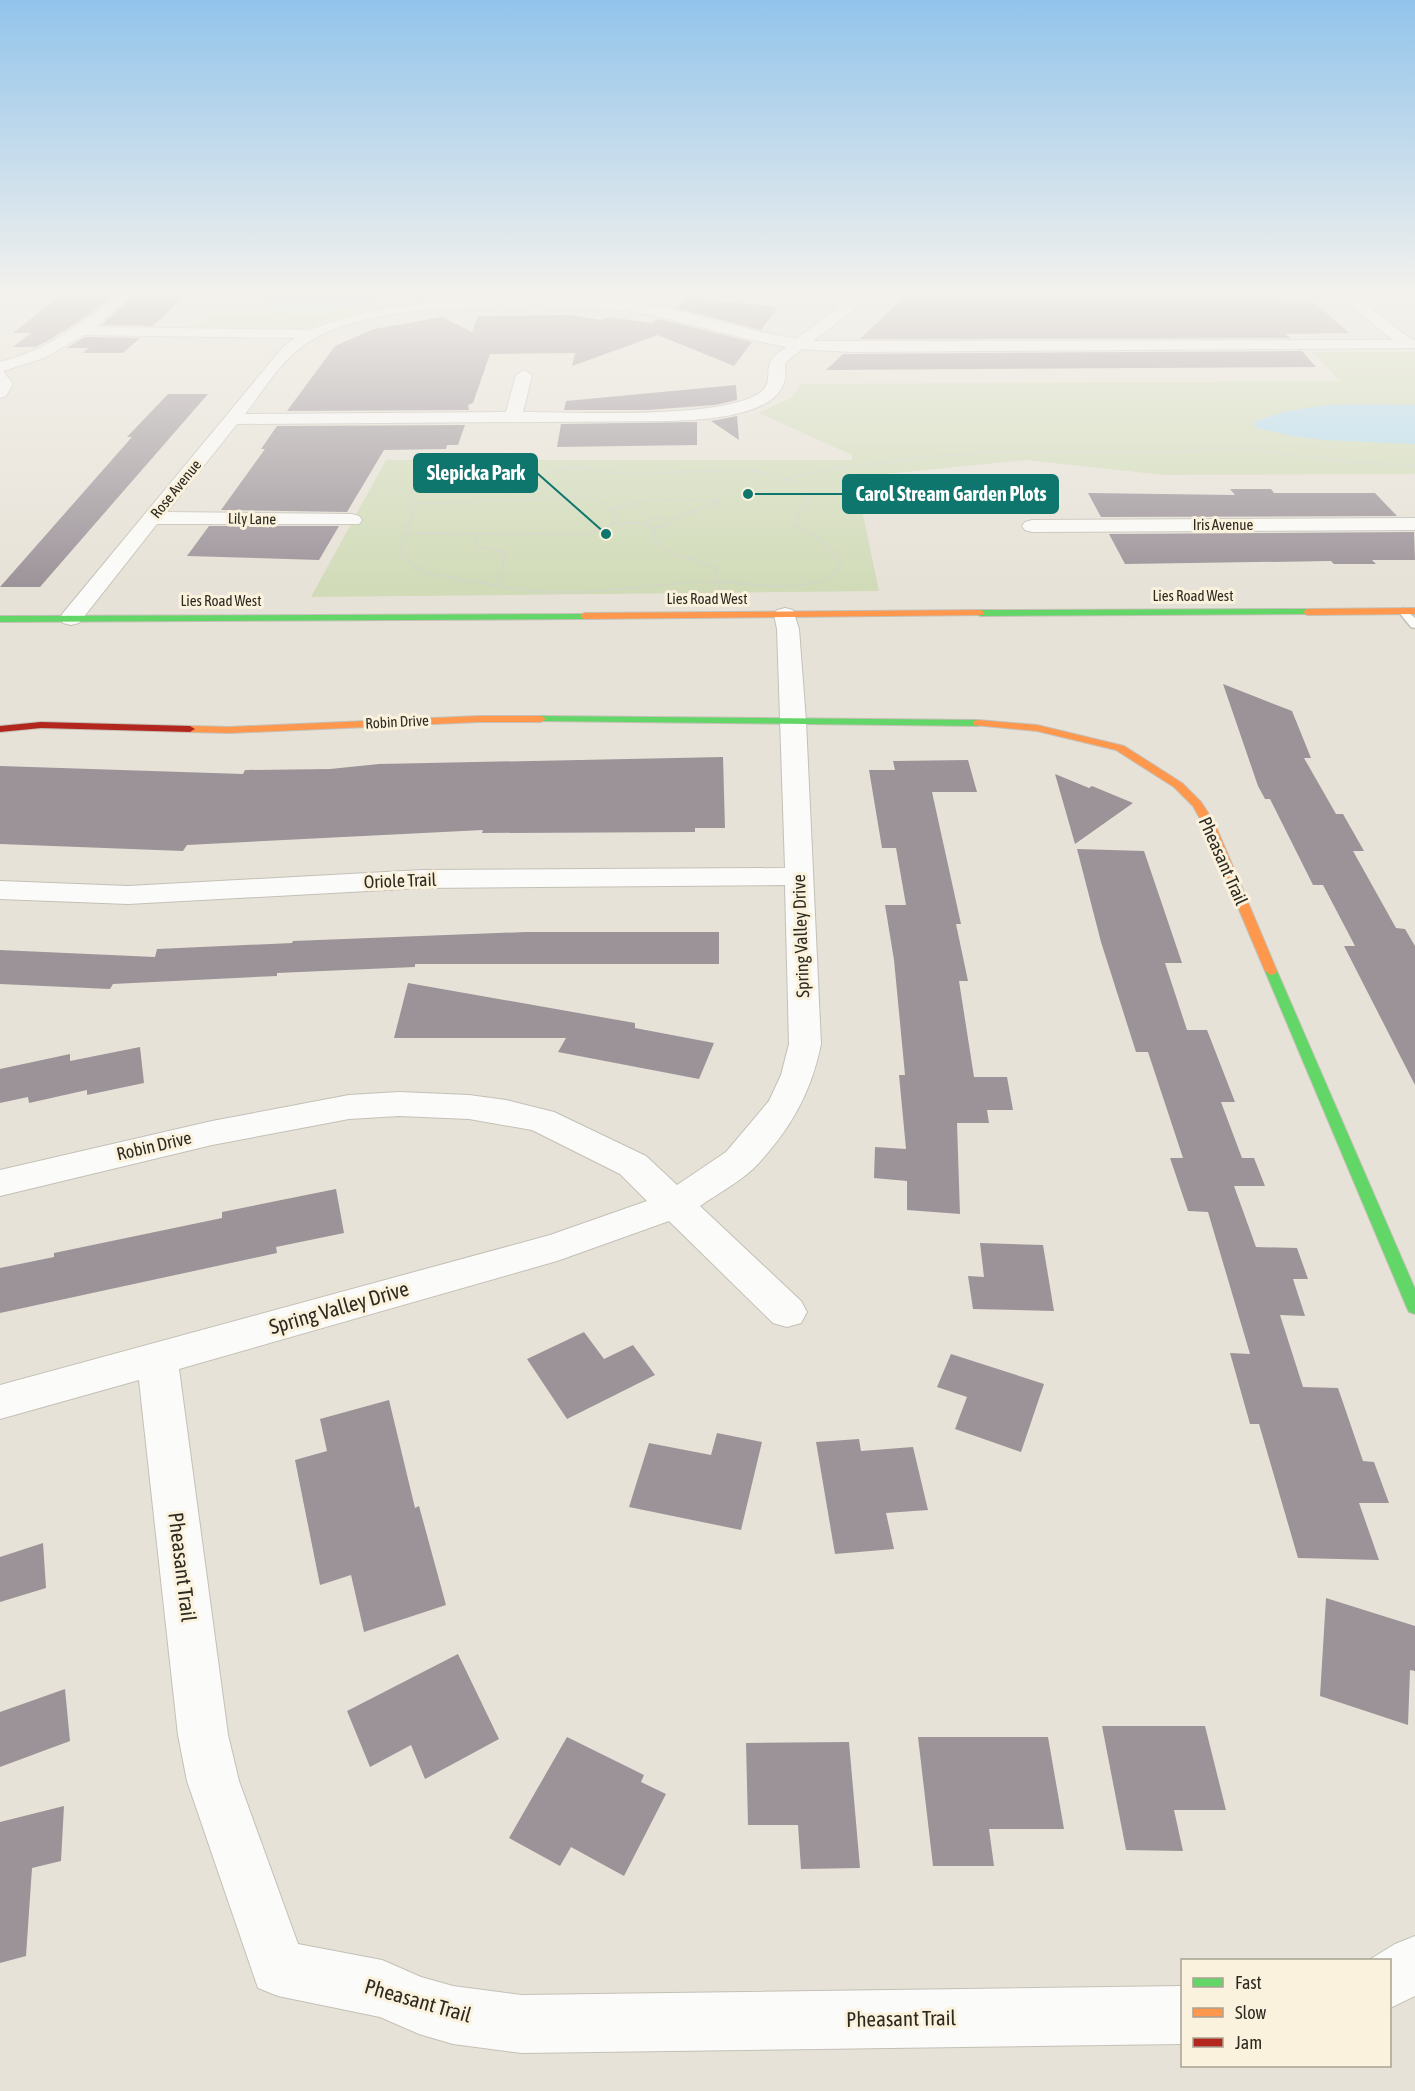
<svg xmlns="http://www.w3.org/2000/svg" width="1415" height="2091" font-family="'Asap Condensed',sans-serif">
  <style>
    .green { fill: #d1dbb8 }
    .water { fill: #b1dbf0 }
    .building { fill: #9c9399 }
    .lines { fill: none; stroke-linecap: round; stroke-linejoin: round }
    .lane-casing { stroke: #c4c0b7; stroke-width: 3 }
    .street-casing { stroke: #c4c0b7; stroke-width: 2 }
    .fast-casing { stroke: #c4c0b7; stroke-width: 2 }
    .slow-casing { stroke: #c4c0b7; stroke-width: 2 }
    .jam-casing { stroke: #c4c0b7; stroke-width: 2 }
    .path { stroke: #d3d1ce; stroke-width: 2; stroke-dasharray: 1.5 1.5; stroke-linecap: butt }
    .lane { fill: #fbfbf9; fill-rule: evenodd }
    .street { fill: #fbfbf9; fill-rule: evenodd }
    .fast { fill: #63d668; fill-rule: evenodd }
    .slow { fill: #ff974d; fill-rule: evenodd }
    .jam { fill: #b3261e; fill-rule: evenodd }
    .labels { text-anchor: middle; stroke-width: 6; stroke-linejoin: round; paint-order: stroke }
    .far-street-label { font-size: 15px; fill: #2d2a22; stroke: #fbf2dd }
    .street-label { font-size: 18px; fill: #2d2a22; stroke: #fbf2dd }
    .near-street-label { font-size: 21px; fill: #2d2a22; stroke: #fbf2dd }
    .leader { fill: none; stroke: #0f766e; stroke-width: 2 }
    .callout-dot { fill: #0f766e; stroke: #fbf2dd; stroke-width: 2 }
    .callout { fill: #0f766e; stroke: #0f766e; stroke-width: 2 }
    .callout-label { font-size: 20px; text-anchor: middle; font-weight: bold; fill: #fff }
  </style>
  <rect width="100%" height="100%" fill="#e7e2d7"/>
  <!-- green -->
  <g class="green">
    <polygon points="230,295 636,295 625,301 575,299 457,300 384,308 328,320 302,330 196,328"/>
    <polygon points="1312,352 1415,352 1415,474 1164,475 1026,460 855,477 879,591 311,597 386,460 852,460 852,455 759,413 792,397 801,384 1340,381"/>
  </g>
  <!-- water -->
  <g class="water">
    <polygon points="263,295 407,295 312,313 300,311 279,314 265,307"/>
    <path d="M1415,405V444L1325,440L1292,436L1257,428L1253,423C1303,400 1361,405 1415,405Z"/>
  </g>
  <!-- building -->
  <g class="building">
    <polygon points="61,295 114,295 75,324 47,341 35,347 13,347 31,333 13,333"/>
    <polygon points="134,295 181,295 177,299 181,299 153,326 102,325"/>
    <polygon points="989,297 1218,297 1297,300 1301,303 1315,303 1349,333 1286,334 1290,338 860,339 903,298"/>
    <polygon points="690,298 778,307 761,330 676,308"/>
    <polygon points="569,315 601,320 608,317 652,323 659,319 752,342 734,366 658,335 572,366 575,353 490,354 473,403 468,405 469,410 287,411 335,346 374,329 442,317 472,332 478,316"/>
    <polygon points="85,337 140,338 123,353 83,353 89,348 67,348"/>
    <polygon points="1302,351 1316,367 826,370 843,354"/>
    <polygon points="736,385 737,400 715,405 647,410 564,410 566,401"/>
    <polygon points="168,394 208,394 40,587 0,587 132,437 127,437"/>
    <polygon points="737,416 739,440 711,421 717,420"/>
    <polygon points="697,422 697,445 557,447 561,424"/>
    <polygon points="465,425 458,445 447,445 446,449 384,450 347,512 221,510 265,449 261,449 277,426"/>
    <polygon points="1230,489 1271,489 1274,493 1375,493 1397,516 1101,517 1088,493 1235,495"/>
    <polygon points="209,526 339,526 319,560 187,556"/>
    <polygon points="1414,532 1415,560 1372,560 1376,564 1334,564 1331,561 1125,564 1109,534"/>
    <polygon points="1223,684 1292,711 1311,758 1304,758 1336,814 1343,814 1364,851 1353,851 1396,928 1405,929 1415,946 1415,1085 1344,946 1355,946 1323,885 1313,885 1270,799 1265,799 1258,786"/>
    <polygon points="723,757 725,828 695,828 695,832 482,833 483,830 187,845 183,851 0,844 0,766 243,774 245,770 330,769 379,764"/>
    <polygon points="968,760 977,792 932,792 961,924 956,924 968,981 959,981 974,1077 1007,1077 1013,1110 987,1110 989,1123 957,1123 960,1214 907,1210 907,1181 874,1178 875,1147 906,1149 899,1075 905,1075 894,960 885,905 906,905 896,848 882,848 869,770 895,770 893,761"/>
    <polygon points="1055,774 1089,788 1092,786 1133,803 1075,844"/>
    <polygon points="1077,849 1144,851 1182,963 1165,963 1187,1030 1207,1030 1235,1102 1221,1102 1242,1158 1254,1158 1265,1186 1234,1186 1256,1247 1297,1248 1308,1279 1293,1279 1305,1316 1280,1315 1303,1387 1338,1388 1363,1461 1374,1462 1389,1503 1359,1503 1379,1560 1298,1558 1259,1424 1250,1424 1230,1353 1250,1354 1208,1212 1188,1211 1170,1158 1183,1158 1148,1052 1136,1052 1101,942"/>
    <polygon points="526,932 719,932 719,964 415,964 415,967 277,973 277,976 113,984 110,989 0,984 0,950 155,957 157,949 292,943 293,941"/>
    <polygon points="408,983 635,1023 635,1028 714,1043 699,1079 558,1052 566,1038 394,1038"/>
    <polygon points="140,1047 144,1083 87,1095 87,1090 29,1103 28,1097 0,1103 0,1069 70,1054 70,1061"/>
    <polygon points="336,1189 344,1233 276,1247 277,1253 0,1313 0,1268 54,1257 54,1253 222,1218 222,1212"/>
    <polygon points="980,1243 1043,1245 1054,1311 973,1309 968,1276 984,1277"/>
    <polygon points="584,1332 604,1359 633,1345 655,1375 567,1419 527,1359"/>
    <polygon points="951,1354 1044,1384 1021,1452 955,1429 967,1397 937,1387"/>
    <polygon points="389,1400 415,1508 419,1506 446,1605 364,1632 351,1575 320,1585 295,1460 327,1451 320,1419"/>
    <polygon points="717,1433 762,1442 741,1530 629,1507 649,1443 711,1455"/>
    <polygon points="859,1439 861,1451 913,1447 928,1510 886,1513 894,1549 835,1554 816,1442"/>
    <polygon points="43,1543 46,1588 0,1602 0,1557"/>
    <polygon points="1326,1598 1415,1626 1415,1671 1410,1670 1408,1725 1320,1696"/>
    <polygon points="458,1654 499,1739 425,1779 411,1745 370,1767 347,1711"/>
    <polygon points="65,1689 70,1741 0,1767 0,1712"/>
    <polygon points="1102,1726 1205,1726 1226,1810 1174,1810 1183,1851 1126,1850"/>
    <polygon points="567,1737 644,1775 641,1782 666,1794 624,1876 571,1847 560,1866 509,1838"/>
    <polygon points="918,1737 1048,1737 1064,1829 989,1829 994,1866 933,1866"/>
    <polygon points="849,1742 860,1868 801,1869 798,1825 748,1825 746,1743"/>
    <polygon points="64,1806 61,1861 32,1868 26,1956 0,1963 0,1822"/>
  </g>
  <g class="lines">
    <defs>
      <polygon id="lane" points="1403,608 1415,618 1415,628 1411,627 1398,611"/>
      <g id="street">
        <path d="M117,295H132L96,327L310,330C381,300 457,301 533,300C566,299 600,297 633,302C688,309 741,330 796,339L846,302L861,295H878L856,308L813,341L1393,340L1353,308L1347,295H1361L1364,303L1412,340H1415V348L851,352L802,349L786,362C784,369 787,378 783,385C770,417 701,420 672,421L237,424L167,512L352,514L359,516L362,520L359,524H157L79,623L71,625L63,623L60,618L63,613L283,347L295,338L84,335L44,358L3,371L13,384L6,396L0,398V362C47,350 80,325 117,295ZM584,307C655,309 718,335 787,347C781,351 773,355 770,363C766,374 772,383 761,392C723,420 574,412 523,412L532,375L524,370L516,375L506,412L245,414C261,394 275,370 294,353C354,298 506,307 584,307Z"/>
        <polygon points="1415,518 1415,530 1032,532 1025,530 1022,526 1025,522 1032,520"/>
        <path d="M785,608L793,610L799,629L806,721L821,1044C811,1094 789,1132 753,1169C738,1183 717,1194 700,1206L801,1301L807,1312L801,1323L787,1327L773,1323L669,1221L557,1261L179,1369L228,1735L239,1781L298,1944L382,1960L421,1977L453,1986L522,1995L1182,1986V2044L522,2053L453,2044L419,2034L380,2017L278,1996L258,1988L187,1781L178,1735L139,1380L0,1419V1385L550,1235L647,1201L620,1174L532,1130L469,1119L399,1116L349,1119L212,1145L0,1196V1170L212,1121L349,1095L399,1092L469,1095L506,1100L554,1112L646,1156L677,1185L726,1152L769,1101L781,1075L789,1044L785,885L422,888L128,904L0,899V881L128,886L422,870L785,868L777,629L774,615L777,610Z"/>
        <polygon points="1415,1936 1415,1996 1390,2008 1390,1960 1369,1960 1395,1944"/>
      </g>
      <g id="fast">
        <polygon points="1307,609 1311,612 1310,614 980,616 976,613 980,610"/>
        <polygon points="587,614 588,616 584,619 0,622 0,616"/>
        <polygon points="541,716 978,720 983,723 978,726 537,721 536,719"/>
        <polygon points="1271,967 1277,971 1415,1289 1415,1314 1409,1312 1407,1308 1265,971"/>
      </g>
      <g id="slow">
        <polygon points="1415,608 1415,614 1307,615 1303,612 1307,609"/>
        <polygon points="980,610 983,611 983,615 584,619 580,616 584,613"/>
        <polygon points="479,716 541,716 546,719 541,722 479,722 230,733 190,732 185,729 190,726 230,727"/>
        <polygon points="978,720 1037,725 1124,746 1182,783 1201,802 1214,822 1277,971 1275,974 1271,975 1265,971 1202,822 1193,806 1174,787 1116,750 1037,731 974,725 974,721"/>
      </g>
      <polygon id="jam" points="41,722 190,726 195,729 190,732 41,728 0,732 0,726"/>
    </defs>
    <!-- lane casing -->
    <use href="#lane" class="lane-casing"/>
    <!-- street casing -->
    <use href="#street" class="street-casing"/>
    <!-- fast casing -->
    <use href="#fast" class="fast-casing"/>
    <!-- slow casing -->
    <use href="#slow" class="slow-casing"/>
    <!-- jam casing -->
    <use href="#jam" class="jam-casing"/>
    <!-- path -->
    <g class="path">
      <path d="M575,468L630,474L727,470L755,471L780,476L798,484L809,498L797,518V526C813,536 835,545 841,564C823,599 748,582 717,582C661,582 605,594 549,592C518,591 489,584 459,579C441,575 412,574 403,554C397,538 411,525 414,511L409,498L416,488L432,482L491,481Z"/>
      <polyline points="787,479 826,470 923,457 1008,451 1080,453 1252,450 1353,462 1415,466"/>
      <polyline points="611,509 648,500 722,500 668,521"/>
      <polygon points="656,518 665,519 670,524 657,528 643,524"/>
      <polyline points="614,523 643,523"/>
      <polyline points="655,528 654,541 669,552 715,567 717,582 722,590"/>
      <path d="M404,533L587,534L610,526L617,518C610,504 597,499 582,497L412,504"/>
      <polyline points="478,533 475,540 479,547 506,552 498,586"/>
    </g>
    <!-- lane -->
    <use href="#lane" class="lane"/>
    <!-- street -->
    <use href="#street" class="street"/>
    <!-- fast -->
    <use href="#fast" class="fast"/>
    <!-- slow -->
    <use href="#slow" class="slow"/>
    <!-- jam -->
    <use href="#jam" class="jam"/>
  </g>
  <!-- sky -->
  <linearGradient id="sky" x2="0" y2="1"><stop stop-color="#92c4eb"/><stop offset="0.5" stop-color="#f4f2ed"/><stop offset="1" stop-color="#f4f2ed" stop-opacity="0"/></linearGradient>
  <rect width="1415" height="588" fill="url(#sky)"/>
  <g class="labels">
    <!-- far-street labels -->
    <g class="far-street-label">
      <text transform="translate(176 489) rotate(-51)" y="5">Rose Avenue</text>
      <text transform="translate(252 519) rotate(1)" y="5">Lily Lane</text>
      <text x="1223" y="530">Iris Avenue</text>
      <text x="1193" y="601">Lies Road West</text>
      <text x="707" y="604">Lies Road West</text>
      <text x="221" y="606">Lies Road West</text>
      <text transform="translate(397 722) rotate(-3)" y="5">Robin Drive</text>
    </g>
    <!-- street labels -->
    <g class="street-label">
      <text transform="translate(1223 861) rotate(66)" y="6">Pheasant Trail</text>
      <text transform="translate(400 881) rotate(-2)" y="6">Oriole Trail</text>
      <text transform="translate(801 936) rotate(-92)" y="6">Spring Valley Drive</text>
      <text transform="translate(154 1146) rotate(-13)" y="6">Robin Drive</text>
    </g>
    <!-- near-street labels -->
    <g class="near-street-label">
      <text transform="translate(339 1308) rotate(-16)" y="7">Spring Valley Drive</text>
      <text transform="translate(182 1567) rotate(83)" y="7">Pheasant Trail</text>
      <text transform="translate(418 2001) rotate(16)" y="7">Pheasant Trail</text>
      <text transform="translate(901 2019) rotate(-1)" y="7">Pheasant Trail</text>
    </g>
  </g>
  <!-- callouts -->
  <path class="leader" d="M606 534L537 473M748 494L843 494"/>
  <g class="callout-dot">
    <circle cx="606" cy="534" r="6"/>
    <circle cx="748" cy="494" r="6"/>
  </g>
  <g class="callout">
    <rect x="414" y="454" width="123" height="38" rx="6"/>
    <rect x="843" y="475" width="215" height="38" rx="6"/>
  </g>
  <g class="callout-label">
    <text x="476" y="480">Slepicka Park</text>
    <text x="951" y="501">Carol Stream Garden Plots</text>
  </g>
  <!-- legend -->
  <rect x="1181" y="1959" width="210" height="108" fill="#fbf2dd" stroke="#a9a292" stroke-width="1.5"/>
  <rect x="1193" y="1978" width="30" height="9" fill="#63d668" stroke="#a9a292" stroke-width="1.5"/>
  <text x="1235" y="1989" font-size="18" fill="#2d2a22">Fast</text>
  <rect x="1193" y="2008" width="30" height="9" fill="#ff974d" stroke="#a9a292" stroke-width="1.5"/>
  <text x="1235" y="2019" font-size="18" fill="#2d2a22">Slow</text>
  <rect x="1193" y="2038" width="30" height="9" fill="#b3261e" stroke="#a9a292" stroke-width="1.5"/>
  <text x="1235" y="2049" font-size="18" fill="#2d2a22">Jam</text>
</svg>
